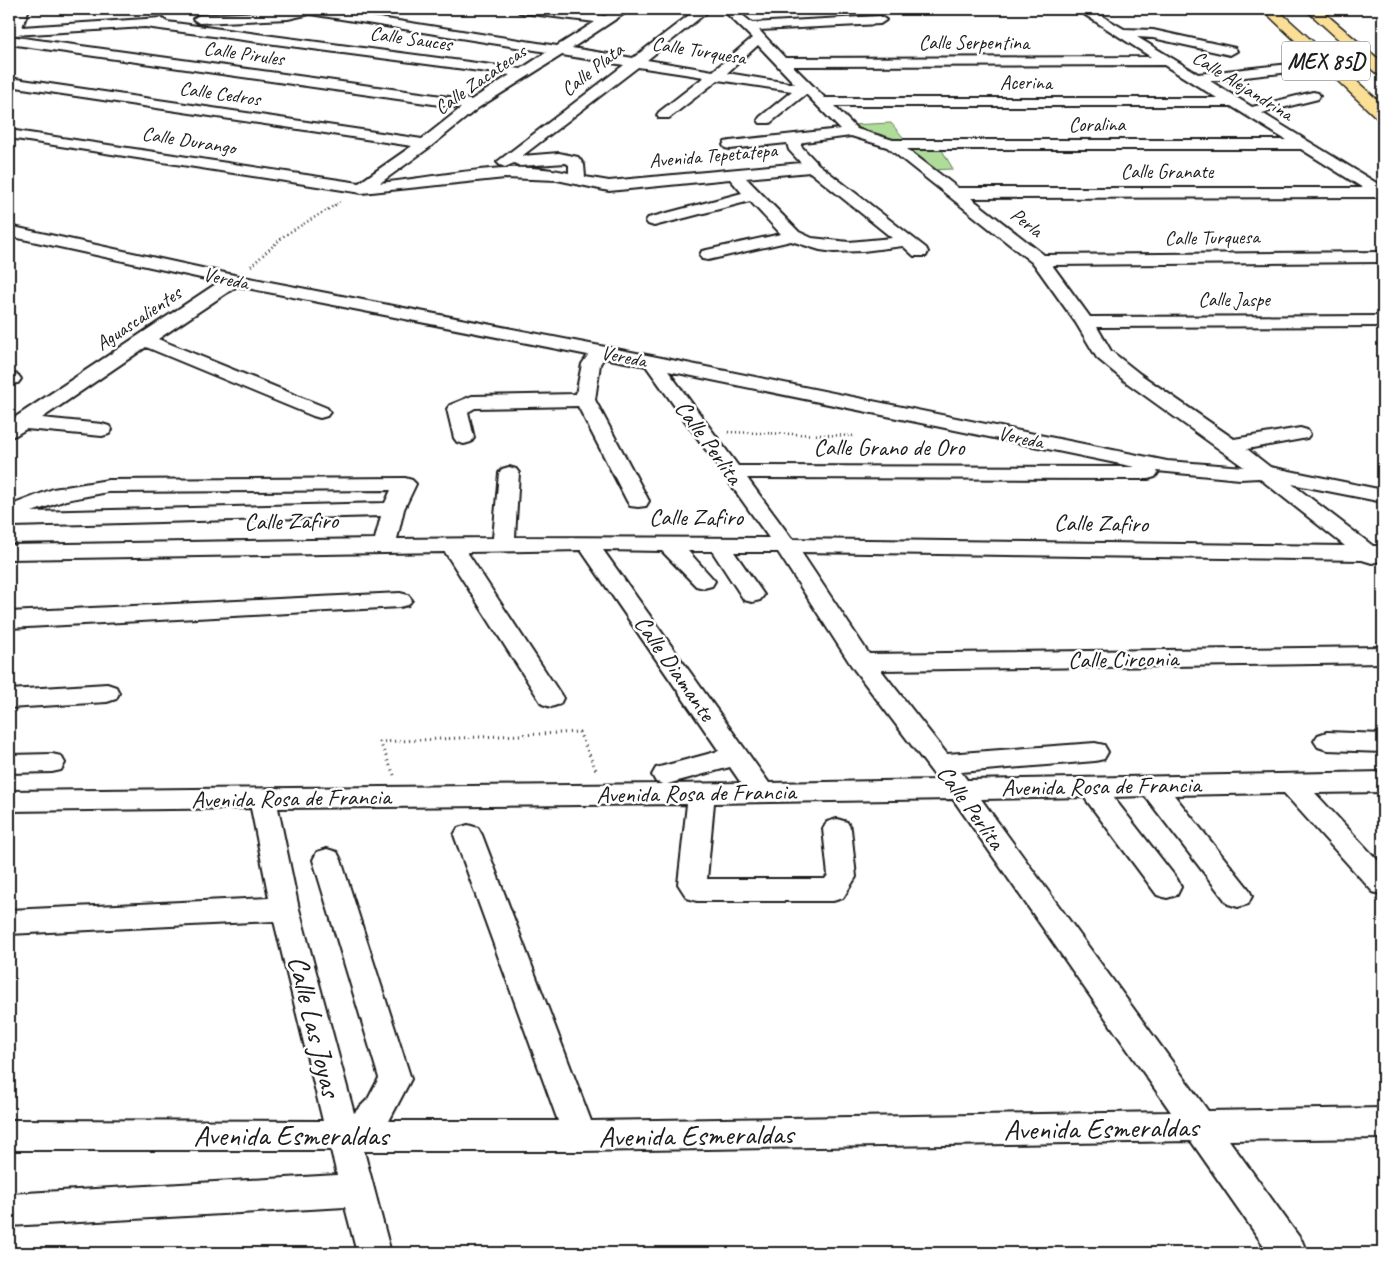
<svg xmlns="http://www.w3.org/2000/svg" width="1392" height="1262" font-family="Caveat,sans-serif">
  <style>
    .green { fill: #b0dc9a; stroke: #667c5b }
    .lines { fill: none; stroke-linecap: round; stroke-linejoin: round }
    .minor-casing { stroke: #1c1c1c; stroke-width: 4 }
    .highway-casing { stroke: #1c1c1c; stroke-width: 3 }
    .path-far2 { stroke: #1c1c1c; stroke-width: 2; stroke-dasharray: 0.5 2.5; stroke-linecap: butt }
    .path-far1 { stroke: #1c1c1c; stroke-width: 2.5; stroke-dasharray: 1 3; stroke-linecap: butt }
    .path { stroke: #1c1c1c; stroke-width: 3; stroke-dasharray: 1 4; stroke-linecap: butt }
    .minor { fill: #fff; fill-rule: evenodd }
    .highway { fill: #fbdf96; fill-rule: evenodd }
    .labels { text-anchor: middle; stroke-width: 5; stroke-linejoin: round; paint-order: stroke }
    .far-street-label { font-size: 20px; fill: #1c1c1c; stroke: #fff }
    .shield { fill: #fff; stroke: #606060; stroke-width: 1 }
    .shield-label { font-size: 22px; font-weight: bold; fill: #1c1c1c }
    .street-label { font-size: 24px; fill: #1c1c1c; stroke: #fff }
    .near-street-label { font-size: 29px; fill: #1c1c1c; stroke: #fff }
  </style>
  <rect width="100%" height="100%" fill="#fff"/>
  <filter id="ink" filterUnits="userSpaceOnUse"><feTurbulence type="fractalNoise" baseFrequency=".02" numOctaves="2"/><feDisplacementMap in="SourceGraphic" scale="10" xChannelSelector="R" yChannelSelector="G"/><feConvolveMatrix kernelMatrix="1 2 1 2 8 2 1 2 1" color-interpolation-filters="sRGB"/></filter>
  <g filter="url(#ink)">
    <!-- green -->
    <g class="green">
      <polygon points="891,123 908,143 869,137 850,125"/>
      <polygon points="896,145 939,145 953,169 928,170"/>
    </g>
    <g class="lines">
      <defs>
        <g id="minor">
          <path d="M17,9H29L22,27L161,18L167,22L521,69L547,52L310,14L288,19L199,23L193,19L199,15L322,9L557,46L595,22L523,13L519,12L517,9H550L605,16L617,9H631L572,48L633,58L697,9H711L647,60L713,71L752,38L722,9H735L752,23L880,16L886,20L880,24L759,30L785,58L1151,57L1076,9H1090L1124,29L1153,30L1235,48L1237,51L1230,55L1153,38L1137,37L1198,74L1290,64L1295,65L1297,68L1295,71L1290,72L1210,81L1252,107L1313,92L1318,93L1320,96L1318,99L1262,113L1383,187V197L971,198L1044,255L1383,252V262L1052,265L1090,317L1383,316V326L1097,327L1111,351L1140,374L1234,439L1300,428L1307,430L1310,434L1307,438L1247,449L1270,467L1383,490V502L1292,484L1373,546H1383V560L1372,563L1362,560L801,552L869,654L1383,647V663L881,670L947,754L1095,743L1104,745L1108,752L1104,759L1095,761L961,772L967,780L1383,772V792L1315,793L1383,866V895L1373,892L1284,793L1174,795L1248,888L1252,896L1248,904L1238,907L1228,904L1145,796L1113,797L1177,879L1181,887L1177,895L1167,898L1157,895L1084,797L981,799L1208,1111L1383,1108V1138L1229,1140L1302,1241L1307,1253H1269L1191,1141L580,1151H364L391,1253H357L345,1207L9,1226V1194L337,1175L331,1150H9V1120L323,1121L274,921L9,934V910L269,898L251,808L9,811V791L664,784L656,782L652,775L656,768L719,751L581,550L467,552L563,698L560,704L551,707L542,704L445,552L9,559V545L375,539L381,516L13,526L9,524V506L53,489L108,480L405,478L412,480L416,484L404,509L397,539L493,538L499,473L502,469L509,467L516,469L519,473L515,537L769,538L646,366L604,358L600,364L595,400L649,501L646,506L638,507L630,506L627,501L578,406L475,408L468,412L474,438L471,442L464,444L457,442L454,438L447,409L450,405L472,396L576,394L582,364L588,355L237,286L158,339L327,408L330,412L327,416L320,418L313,416L146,347L42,418L102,424L109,426L112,430L109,434L102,436L26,429L16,435L9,437V422L14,418L219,282L9,236V226L234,275L652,356L1167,461L1244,467L1126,382L1097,358L1076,323L1034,264L887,147L851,136L804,142L801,144V146L818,164L926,248L928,252L926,256H914L903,246L863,251L834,252L820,250L791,241L708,260L702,259L700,255L702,251L781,234L750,201L654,226L648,224L646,221L648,218L742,193L730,179L609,191L557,180L505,178L362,193L9,138V130L359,183L412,146L9,86V78L422,139L461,108L9,44V36L471,100L510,75L145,27L14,35L9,34V28ZM758,45L795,84L727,73ZM562,55L624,65L497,162L500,165L505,167L514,163L520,166L566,163L569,165V173C507,159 443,177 380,183L430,147L478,108ZM1164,65L1217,98H825L793,66ZM638,67L704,77L659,112L657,115L659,118H669L718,80L792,91L760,117L758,120L760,123H770L806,94L840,129L730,141L725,142L723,145L725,148L730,149L787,143L789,150L801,163L609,181L585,177L584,165L578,157L559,153L522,156ZM834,106H1231L1286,140H893L857,129ZM907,149H1301L1363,188H958ZM810,172L892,238L849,242L812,238L799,232L746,178ZM668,371L1135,467L738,466ZM1157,471L1240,479L1259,478L1345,546L792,539L747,478L1148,479L1155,477L1158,473ZM391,490L385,503L32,512L66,500L108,492ZM603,550L662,551L696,586L704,588L712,586L715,581L688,551H712L744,600L752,602L760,600L764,595L734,552H778L853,668L938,780L769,783ZM730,767L741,783L667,784ZM953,799L1171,1112L591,1121L482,835L478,828L468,825L458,828L454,835L558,1121H389L411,1079L341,860L337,852L327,849L317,852L313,860L379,1078L368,1099L354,1113L299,909L278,808L687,804L678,884L687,898L697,901H833L843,898L856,877L851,829L847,822L837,819L827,822L823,829L828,875L825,879H707L714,803Z"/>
          <polygon points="9,372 18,375 21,379 18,383 9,384"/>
          <polygon points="400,593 408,595 412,600 408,605 400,607 9,628 9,612"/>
          <polygon points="107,684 116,687 119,693 116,699 107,702 9,708 9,690"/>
          <polygon points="1327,732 1383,734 1383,752 1327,750 1318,747 1314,741 1318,735"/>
          <polygon points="52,754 61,756 65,763 61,770 52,772 9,773 9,755"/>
        </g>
        <g id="highway">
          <polygon points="1262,9 1277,9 1383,105 1383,119 1377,118"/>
          <polygon points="1305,9 1320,9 1383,63 1383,76 1377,74"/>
        </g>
      </defs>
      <!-- minor casing -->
      <use href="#minor" class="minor-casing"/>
      <!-- highway casing -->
      <use href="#highway" class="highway-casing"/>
      <!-- path-far2 -->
      <polyline class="path-far2" points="334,205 341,201"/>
      <!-- path-far1 -->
      <g class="path-far1">
        <polyline points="251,266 285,235 337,204"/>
        <polyline points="728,432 856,436"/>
      </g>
      <!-- path -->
      <polyline class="path" points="394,775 380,742 579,732 597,772"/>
      <!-- minor -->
      <use href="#minor" class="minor"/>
      <!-- highway -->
      <use href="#highway" class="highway"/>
    </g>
  </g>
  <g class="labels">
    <!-- far-street labels -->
    <g class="far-street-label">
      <text transform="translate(411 38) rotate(8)" y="7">Calle Sauces</text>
      <text x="974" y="49">Calle Serpentina</text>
      <text transform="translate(699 50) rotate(9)" y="7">Calle Turquesa</text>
      <text transform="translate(244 53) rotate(8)" y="7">Calle Pirules</text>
      <text transform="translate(592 69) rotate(-38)" y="7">Calle Plata</text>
      <text transform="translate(480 79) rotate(-35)" y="7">Calle Zacatecas</text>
      <text x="1026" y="89">Acerina</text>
      <text transform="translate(1243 85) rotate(32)" y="7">Calle Alejandrina</text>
      <text transform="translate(220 93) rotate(8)" y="7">Calle Cedros</text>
      <text x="1097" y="131">Coralina</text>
      <text transform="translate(189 140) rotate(9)" y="7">Calle Durango</text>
      <text transform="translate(713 155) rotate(-5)" y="7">Avenida Tepetatepa</text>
      <text x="1167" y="178">Calle Granate</text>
      <text transform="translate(1027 222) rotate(38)" y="7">Perla</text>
      <text transform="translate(1212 237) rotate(-1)" y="7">Calle Turquesa</text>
      <text transform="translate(226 278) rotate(12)" y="7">Vereda</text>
      <text x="1234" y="306">Calle Jaspe</text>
      <text transform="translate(138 318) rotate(-34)" y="7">Aguascalientes</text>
      <text transform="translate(624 356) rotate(11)" y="7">Vereda</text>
      <text transform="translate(1021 437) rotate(12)" y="7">Vereda</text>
    </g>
    <!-- shield labels -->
    <rect class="shield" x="1282" y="41.5" width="88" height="39" rx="4"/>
    <g class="shield-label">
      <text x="1326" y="69">MEX 85D</text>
    </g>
    <!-- street labels -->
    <g class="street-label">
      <text transform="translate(709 442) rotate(54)" y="8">Calle Perlita</text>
      <text x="889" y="455">Calle Grano de Oro</text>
      <text x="696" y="525">Calle Zafiro</text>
      <text transform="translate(291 521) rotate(-1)" y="8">Calle Zafiro</text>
      <text transform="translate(1101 523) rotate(1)" y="8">Calle Zafiro</text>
      <text transform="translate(1123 659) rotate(-1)" y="8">Calle Circonia</text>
      <text transform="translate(675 668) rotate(55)" y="8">Calle Diamante</text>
      <text transform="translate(1101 786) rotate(-1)" y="8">Avenida Rosa de Francia</text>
      <text transform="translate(696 793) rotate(-1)" y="8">Avenida Rosa de Francia</text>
      <text transform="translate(291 798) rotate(-1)" y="8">Avenida Rosa de Francia</text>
      <text transform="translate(971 807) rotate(54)" y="8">Calle Perlita</text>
    </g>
    <!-- near-street labels -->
    <g class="near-street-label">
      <text transform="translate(315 1026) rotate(76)" y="10">Calle Las Joyas</text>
      <text transform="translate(1101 1128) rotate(-1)" y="10">Avenida Esmeraldas</text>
      <text x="291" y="1145">Avenida Esmeraldas</text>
      <text transform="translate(696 1135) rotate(-1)" y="10">Avenida Esmeraldas</text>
    </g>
  </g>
  <!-- margin -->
  <rect width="1392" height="1262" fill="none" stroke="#fff" stroke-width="30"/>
  <rect x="15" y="15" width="1362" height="1232" fill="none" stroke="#1c1c1c" stroke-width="2" filter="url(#ink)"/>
</svg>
